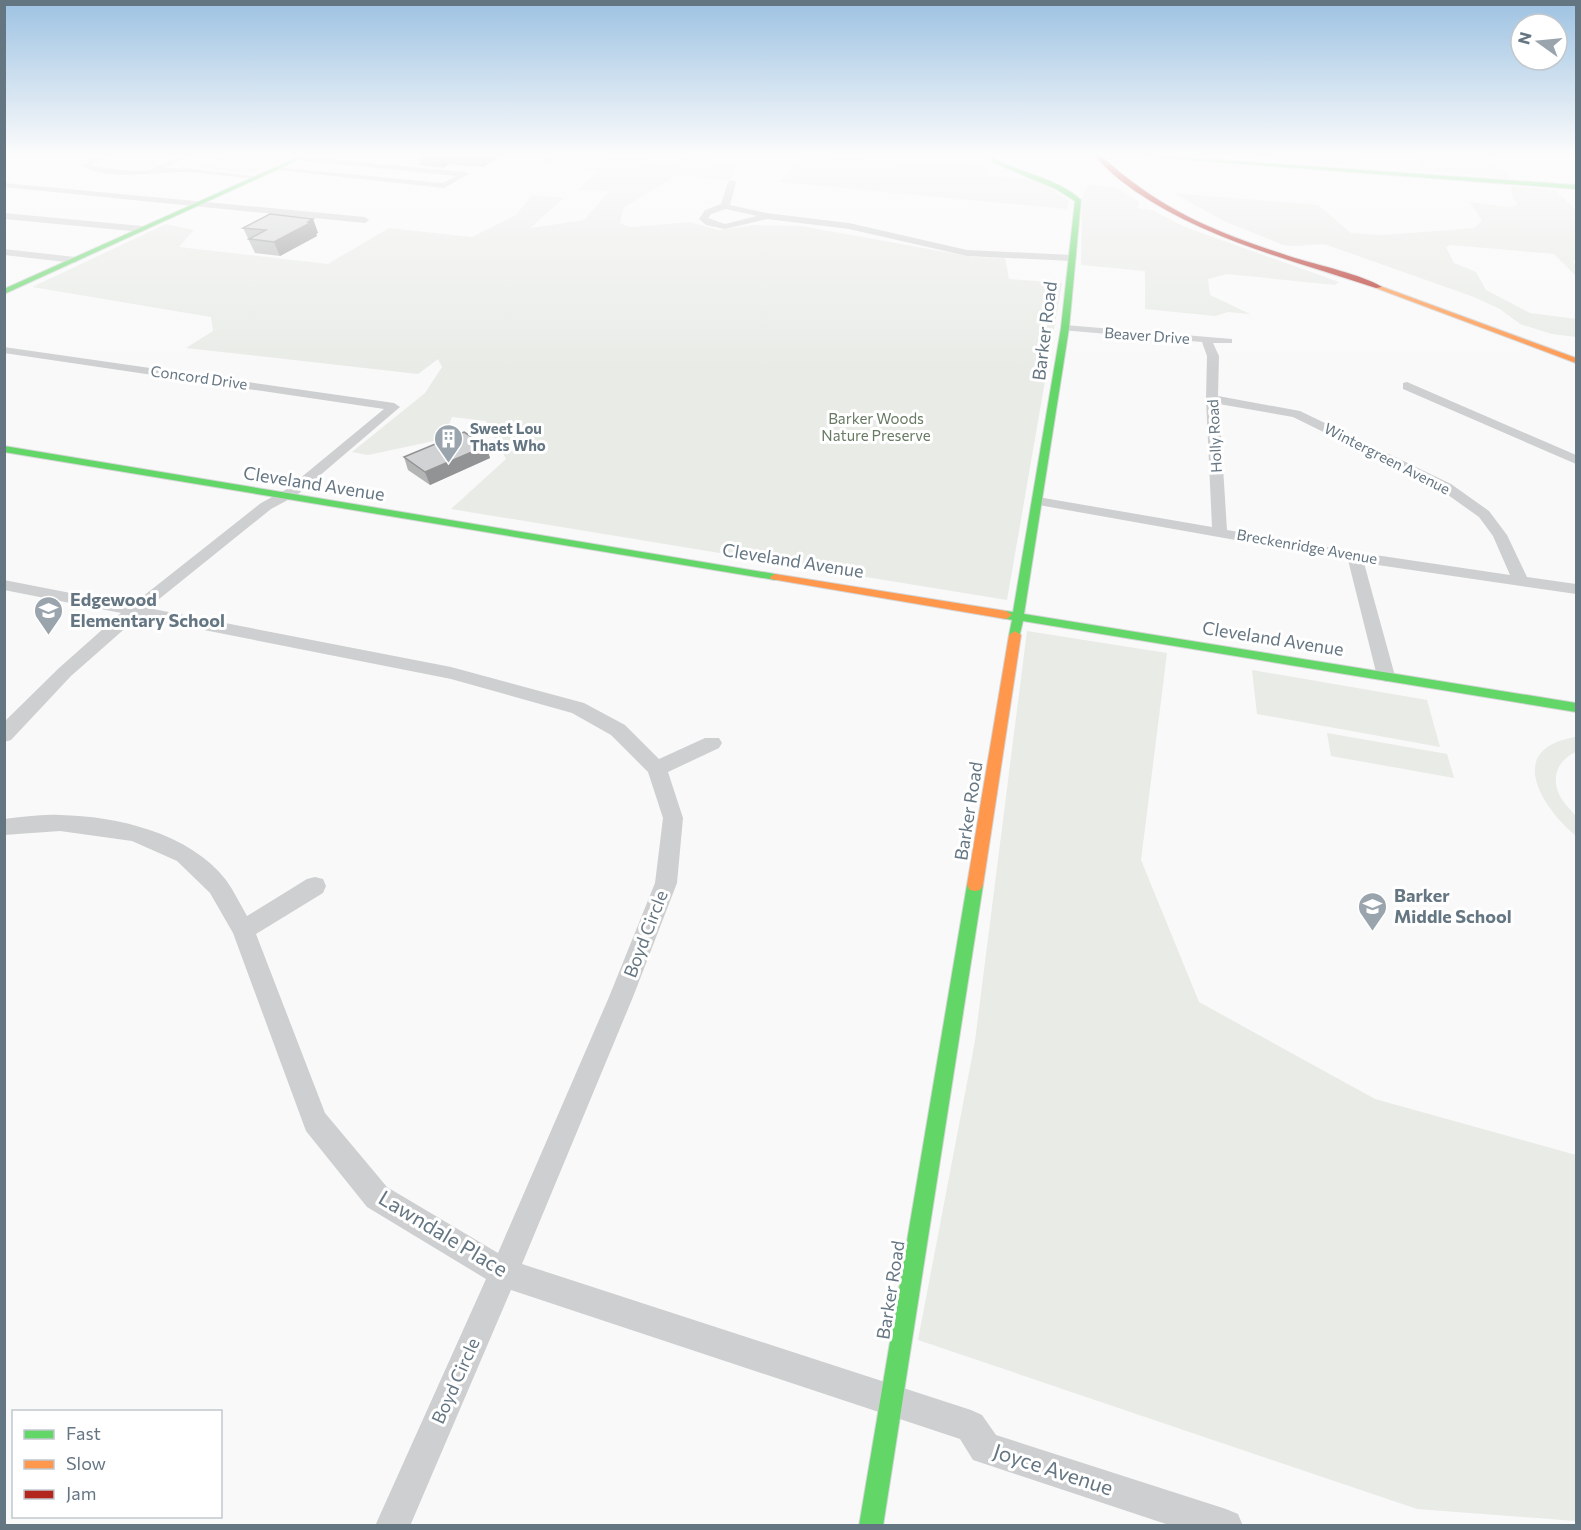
<svg xmlns="http://www.w3.org/2000/svg" width="1581" height="1530" font-family="Commissioner,sans-serif">
  <style>
    .green { fill: #e8ebe6 }
    .lines { fill: none; stroke-linecap: round; stroke-linejoin: round }
    .fast-casing { stroke: #d5d6d7; stroke-width: 2 }
    .slow-casing { stroke: #d5d6d7; stroke-width: 2 }
    .jam-casing { stroke: #d5d6d7; stroke-width: 2 }
    .street { fill: #cecfd0; fill-rule: evenodd }
    .fast { fill: #63d668; fill-rule: evenodd }
    .slow { fill: #ff974d; fill-rule: evenodd }
    .jam { fill: #b3261e; fill-rule: evenodd }
    .wall { fill: #b3b5b5 }
    .shaded-wall { fill: #929394 }
    .building { fill: #d0d2d3; stroke: #929394; stroke-width: 1.5 }
    .labels { text-anchor: middle; stroke-width: 6; stroke-linejoin: round; paint-order: stroke }
    .far-street-label { font-size: 15px; fill: #657683; stroke: #fff }
    .far-park-label { font-size: 15px; fill: #687a64; stroke: #fff }
    .far-poi-label { font-size: 15px; font-weight: bold; fill: #657683; stroke: #fff; text-anchor: start }
    .street-label { font-size: 18px; fill: #657683; stroke: #fff }
    .poi-label { font-size: 18px; font-weight: bold; fill: #657683; stroke: #fff; text-anchor: start }
    .near-street-label { font-size: 21px; fill: #657683; stroke: #fff }
  </style>
  <rect width="100%" height="100%" fill="#f9f9f9"/>
  <!-- green -->
  <g class="green">
    <polygon points="228,155 295,155 250,173 197,168"/>
    <polygon points="553,155 650,158 651,160 641,165 674,166 686,155 708,155 707,157 715,162 741,165 729,181 678,175 624,207 620,223 630,227 690,222 718,230 754,225 802,226 973,257 1005,258 1009,279 1062,283 1007,600 451,509 506,459 486,421 452,417 443,439 368,455 352,452 425,393 442,367 438,359 418,374 186,348 213,331 211,317 32,287 166,224 194,230 179,247 328,264 389,228 472,237 516,215 532,195 564,198 530,228 584,220 609,191 577,190 598,171 540,164"/>
    <polygon points="806,155 990,167 986,176 1034,179 1069,200 1067,209 779,182"/>
    <polygon points="1219,155 1357,155 1357,166"/>
    <polygon points="1407,155 1488,155 1510,178 1424,171 1412,155"/>
    <polygon points="1096,185 1117,188 1139,202 1138,208 1152,210 1185,227 1339,282 1335,285 1227,274 1208,279 1210,295 1250,314 1228,312 1215,316 1145,309 1145,271 1081,265 1082,198 1087,186"/>
    <path d="M1511,186L1555,190L1576,210V258L1573,262L1576,265V276L1554,254L1451,245L1446,247L1454,263L1476,272L1486,290L1530,313L1576,319V337L1552,334L1520,324L1500,309L1474,297L1327,245C1312,243 1297,248 1283,245L1226,222L1173,193L1318,205L1351,233L1383,235L1474,228L1482,221L1470,202L1510,207L1518,204L1512,196Z"/>
    <polygon points="1027,631 1167,653 1141,860 1199,1002 1375,1099 1576,1155 1576,1521 1417,1509 918,1340 975,1041"/>
    <polygon points="1252,670 1427,700 1440,747 1257,714"/>
    <polygon points="1327,733 1447,754 1454,778 1331,756"/>
    <path d="M1576,737V752C1557,760 1550,779 1561,798C1565,805 1573,811 1576,817C1578,822 1577,831 1576,836C1540,806 1505,748 1576,737Z"/>
  </g>
  <g class="lines">
    <defs>
      <g id="fast">
        <polygon points="303,155 309,155 4,294 4,289"/>
        <path d="M990,155H995L997,160C1024,174 1058,179 1081,200L1069,328L1024,614L1576,703V712L1023,621L1019,638H1011L1009,635L1012,620L1002,618L1000,615L1006,611L1013,612L1061,328L1075,201L1056,189L992,162Z"/>
        <polygon points="1148,155 1576,185 1576,189 1150,157"/>
        <polygon points="4,446 775,574 780,577 775,580 4,452"/>
        <polygon points="975,879 980,880 983,885 883,1526 859,1526 967,885 970,880"/>
      </g>
      <g id="slow">
        <polygon points="1376,286 1380,286 1576,358 1576,363 1376,288"/>
        <polygon points="775,574 1006,611 1012,615 1006,619 771,579 770,577"/>
        <polygon points="1015,631 1021,635 983,885 980,890 975,891 970,890 967,885 1009,635"/>
      </g>
      <path id="jam" d="M1095,155H1100C1161,211 1217,233 1295,258C1318,265 1363,275 1382,287L1376,288C1294,261 1207,240 1135,191C1121,181 1104,168 1095,155Z"/>
    </defs>
    <!-- fast casing -->
    <use href="#fast" class="fast-casing"/>
    <!-- slow casing -->
    <use href="#slow" class="slow-casing"/>
    <!-- jam casing -->
    <use href="#jam" class="jam-casing"/>
    <!-- street -->
    <g class="street">
      <path d="M102,155H111L91,165C105,168 140,174 153,169C164,165 177,155 191,155L164,168H184L261,177L257,179C232,177 207,173 183,172C160,172 98,181 82,165Z"/>
      <polygon points="297,156 465,172 469,174 444,188 270,169 274,167 443,183 456,176 294,160"/>
      <path d="M732,180L736,182L730,205L766,213L849,223L967,250L1072,255L1077,258L1072,261L967,256L849,229L767,219L725,229L706,225L699,219L705,210L721,204L728,182ZM726,209L757,216L725,224L708,218L711,214Z"/>
      <polygon points="4,183 365,217 369,220 365,223 4,187"/>
      <polygon points="4,213 142,226 147,229 142,232 4,219"/>
      <polygon points="4,249 75,257 80,260 75,263 4,255"/>
      <path d="M1065,325L1232,339V343H1213L1219,356L1218,396L1300,411L1451,484L1489,511L1507,535L1527,577L1576,584V594L1364,563L1395,676L1386,682L1377,676L1348,560L1033,504V498L1038,497L1212,527L1206,399L1207,356L1202,342L1061,330V326ZM1219,404L1293,417L1441,490L1479,517L1493,536L1510,575L1355,552L1227,530Z"/>
      <path d="M4,347L394,403L400,407L297,495L271,509L148,608L451,667L584,703L625,725L659,759L705,738H719L722,743L719,748L668,772L683,818L677,883L633,997L522,1264L971,1410L982,1415L996,1435L1226,1509L1238,1514L1243,1526H1172L985,1464L973,1460L960,1439L511,1290L410,1526H375L486,1279L367,1207L306,1131L233,933L210,893L177,861L132,841L60,831L4,835V819C23,817 41,814 60,815C116,816 190,833 226,880C234,891 240,904 247,916L307,879L315,877L323,879L326,886L323,893L256,934L325,1113L387,1187L498,1253L609,997L655,883L663,818L648,772L611,735L572,713L451,679L138,617L71,676L11,740L4,742V722L59,668L121,613L4,590V580L132,605L261,503L287,489L384,409L4,353Z"/>
      <polygon points="1407,382 1576,455 1576,464 1403,389 1403,383"/>
    </g>
    <!-- fast -->
    <use href="#fast" class="fast"/>
    <!-- slow -->
    <use href="#slow" class="slow"/>
    <!-- jam -->
    <use href="#jam" class="jam"/>
  </g>
  <!-- wall -->
  <g class="wall">
    <polygon points="417,155 502,155 483,167 449,164 443,168 420,165"/>
    <polygon points="313,219 318,233 316,234 317,236 280,256 255,253 243,228"/>
    <polygon points="486,446 490,458 430,485 408,470 404,457"/>
  </g>
  <!-- shaded-wall -->
  <g class="shaded-wall">
    <polygon points="442,155 446,155 449,164 443,168 440,156"/>
    <polygon points="481,155 502,155 483,167"/>
    <polygon points="313,219 318,233 316,234 317,236 280,256 274,242"/>
    <polygon points="486,446 490,458 430,485 425,472"/>
  </g>
  <!-- building -->
  <g class="building">
    <polygon points="270,214 313,219 308,222 312,222 274,242 249,239 266,230 243,228"/>
    <polygon points="464,432 486,446 425,472 404,457"/>
  </g>
  <!-- sky -->
  <linearGradient id="sky" x2="0" y2="1"><stop stop-color="#9dc2e2"/><stop offset="0.42" stop-color="#fcfcfc"/><stop offset="1" stop-color="#fcfcfc" stop-opacity="0"/></linearGradient>
  <rect width="1581" height="369" fill="url(#sky)"/>
  <!-- icons -->
  <defs>
    <symbol id="building-pin" viewBox="-11 -11 22 30"><path d="M0 17L-7.5 6A9.5 9.5 0 1 1 7.5 6Z" fill="#99a4ac" stroke="#fff"/><path d="M-4-6H4V6H1V3H-1V6H-4ZM-2.5-4.3h1.7v1.8h-1.7ZM.8-4.3h1.7v1.8H.8ZM-2.5-1h1.7V.8h-1.7ZM.8-1h1.7V.8H.8Z" fill="#fff"/></symbol>
    <symbol id="school-pin" viewBox="-11 -11 22 30"><path d="M0 17L-7.5 6A9.5 9.5 0 1 1 7.5 6Z" fill="#99a4ac" stroke="#fff"/><path d="M0-5L7-2L0 1L-7-2ZM-4 1L0 2.5L4 1V4Q0 6-4 4Z" fill="#fff"/></symbol>
  </defs>
  <g fill-rule="evenodd">
    <use href="#building-pin" x="432" y="422" width="33" height="45"/>
    <use href="#school-pin" x="32" y="594" width="33" height="45"/>
    <use href="#school-pin" x="1356" y="890" width="33" height="45"/>
  </g>
  <g class="labels">
    <!-- far-street labels -->
    <g class="far-street-label">
      <text transform="translate(1147 336) rotate(4)" y="5">Beaver Drive</text>
      <text transform="translate(199 378) rotate(8)" y="5">Concord Drive</text>
      <text transform="translate(1215 436) rotate(-93)" y="5">Holly Road</text>
      <text transform="translate(1387 459) rotate(27)" y="5">Wintergreen Avenue</text>
      <text transform="translate(1307 547) rotate(10)" y="5">Breckenridge Avenue</text>
    </g>
    <!-- far-park labels -->
    <g class="far-park-label">
      <text x="876" y="424">Barker Woods<tspan x="876" dy="17">Nature Preserve</tspan></text>
    </g>
    <!-- far-poi labels -->
    <g class="far-poi-label">
      <text x="470" y="434">Sweet Lou<tspan x="470" dy="17">Thats Who</tspan></text>
    </g>
    <!-- street labels -->
    <g class="street-label">
      <text transform="translate(1045 331) rotate(-83)" y="6">Barker Road</text>
      <text transform="translate(314 484) rotate(9)" y="6">Cleveland Avenue</text>
      <text transform="translate(793 561) rotate(9)" y="6">Cleveland Avenue</text>
      <text transform="translate(1273 639) rotate(9)" y="6">Cleveland Avenue</text>
      <text transform="translate(969 811) rotate(-81)" y="6">Barker Road</text>
      <text transform="translate(646 934) rotate(-69)" y="6">Boyd Circle</text>
      <text transform="translate(891 1290) rotate(-81)" y="6">Barker Road</text>
      <text transform="translate(456 1381) rotate(-66)" y="6">Boyd Circle</text>
    </g>
    <!-- poi labels -->
    <g class="poi-label">
      <text x="70" y="606">Edgewood<tspan x="70" dy="21">Elementary School</tspan></text>
      <text x="1394" y="902">Barker<tspan x="1394" dy="21">Middle School</tspan></text>
    </g>
    <!-- near-street labels -->
    <g class="near-street-label">
      <text transform="translate(443 1234) rotate(31)" y="7">Lawndale Place</text>
      <text transform="translate(1053 1470) rotate(18)" y="7">Joyce Avenue</text>
    </g>
  </g>
  <!-- border -->
  <rect width="1581" height="1530" fill="none" stroke="#657683" stroke-width="12"/>
  <!-- legend -->
  <rect x="12" y="1410" width="210" height="108" fill="#ffffff" stroke="#c1c8cd" stroke-width="1.5"/>
  <rect x="24" y="1430" width="30" height="9" fill="#63d668" stroke="#c1c8cd" stroke-width="1.5"/>
  <text x="66" y="1440" font-size="18" fill="#657683">Fast</text>
  <rect x="24" y="1460" width="30" height="9" fill="#ff974d" stroke="#c1c8cd" stroke-width="1.5"/>
  <text x="66" y="1470" font-size="18" fill="#657683">Slow</text>
  <rect x="24" y="1490" width="30" height="9" fill="#b3261e" stroke="#c1c8cd" stroke-width="1.5"/>
  <text x="66" y="1500" font-size="18" fill="#657683">Jam</text>
  <!-- north arrow -->
  <g transform="translate(1539 42) rotate(285)"><circle r="28" fill="#ffffff" stroke="#c1c8cd" stroke-width="1.5"/>
  <path d="M0-4.5L10 22L0 15L-10 22Z" fill="#99a4ac"/>
  <text y="-9" font-size="16" font-weight="bold" text-anchor="middle" fill="#657683">N</text>
  </g>
</svg>
